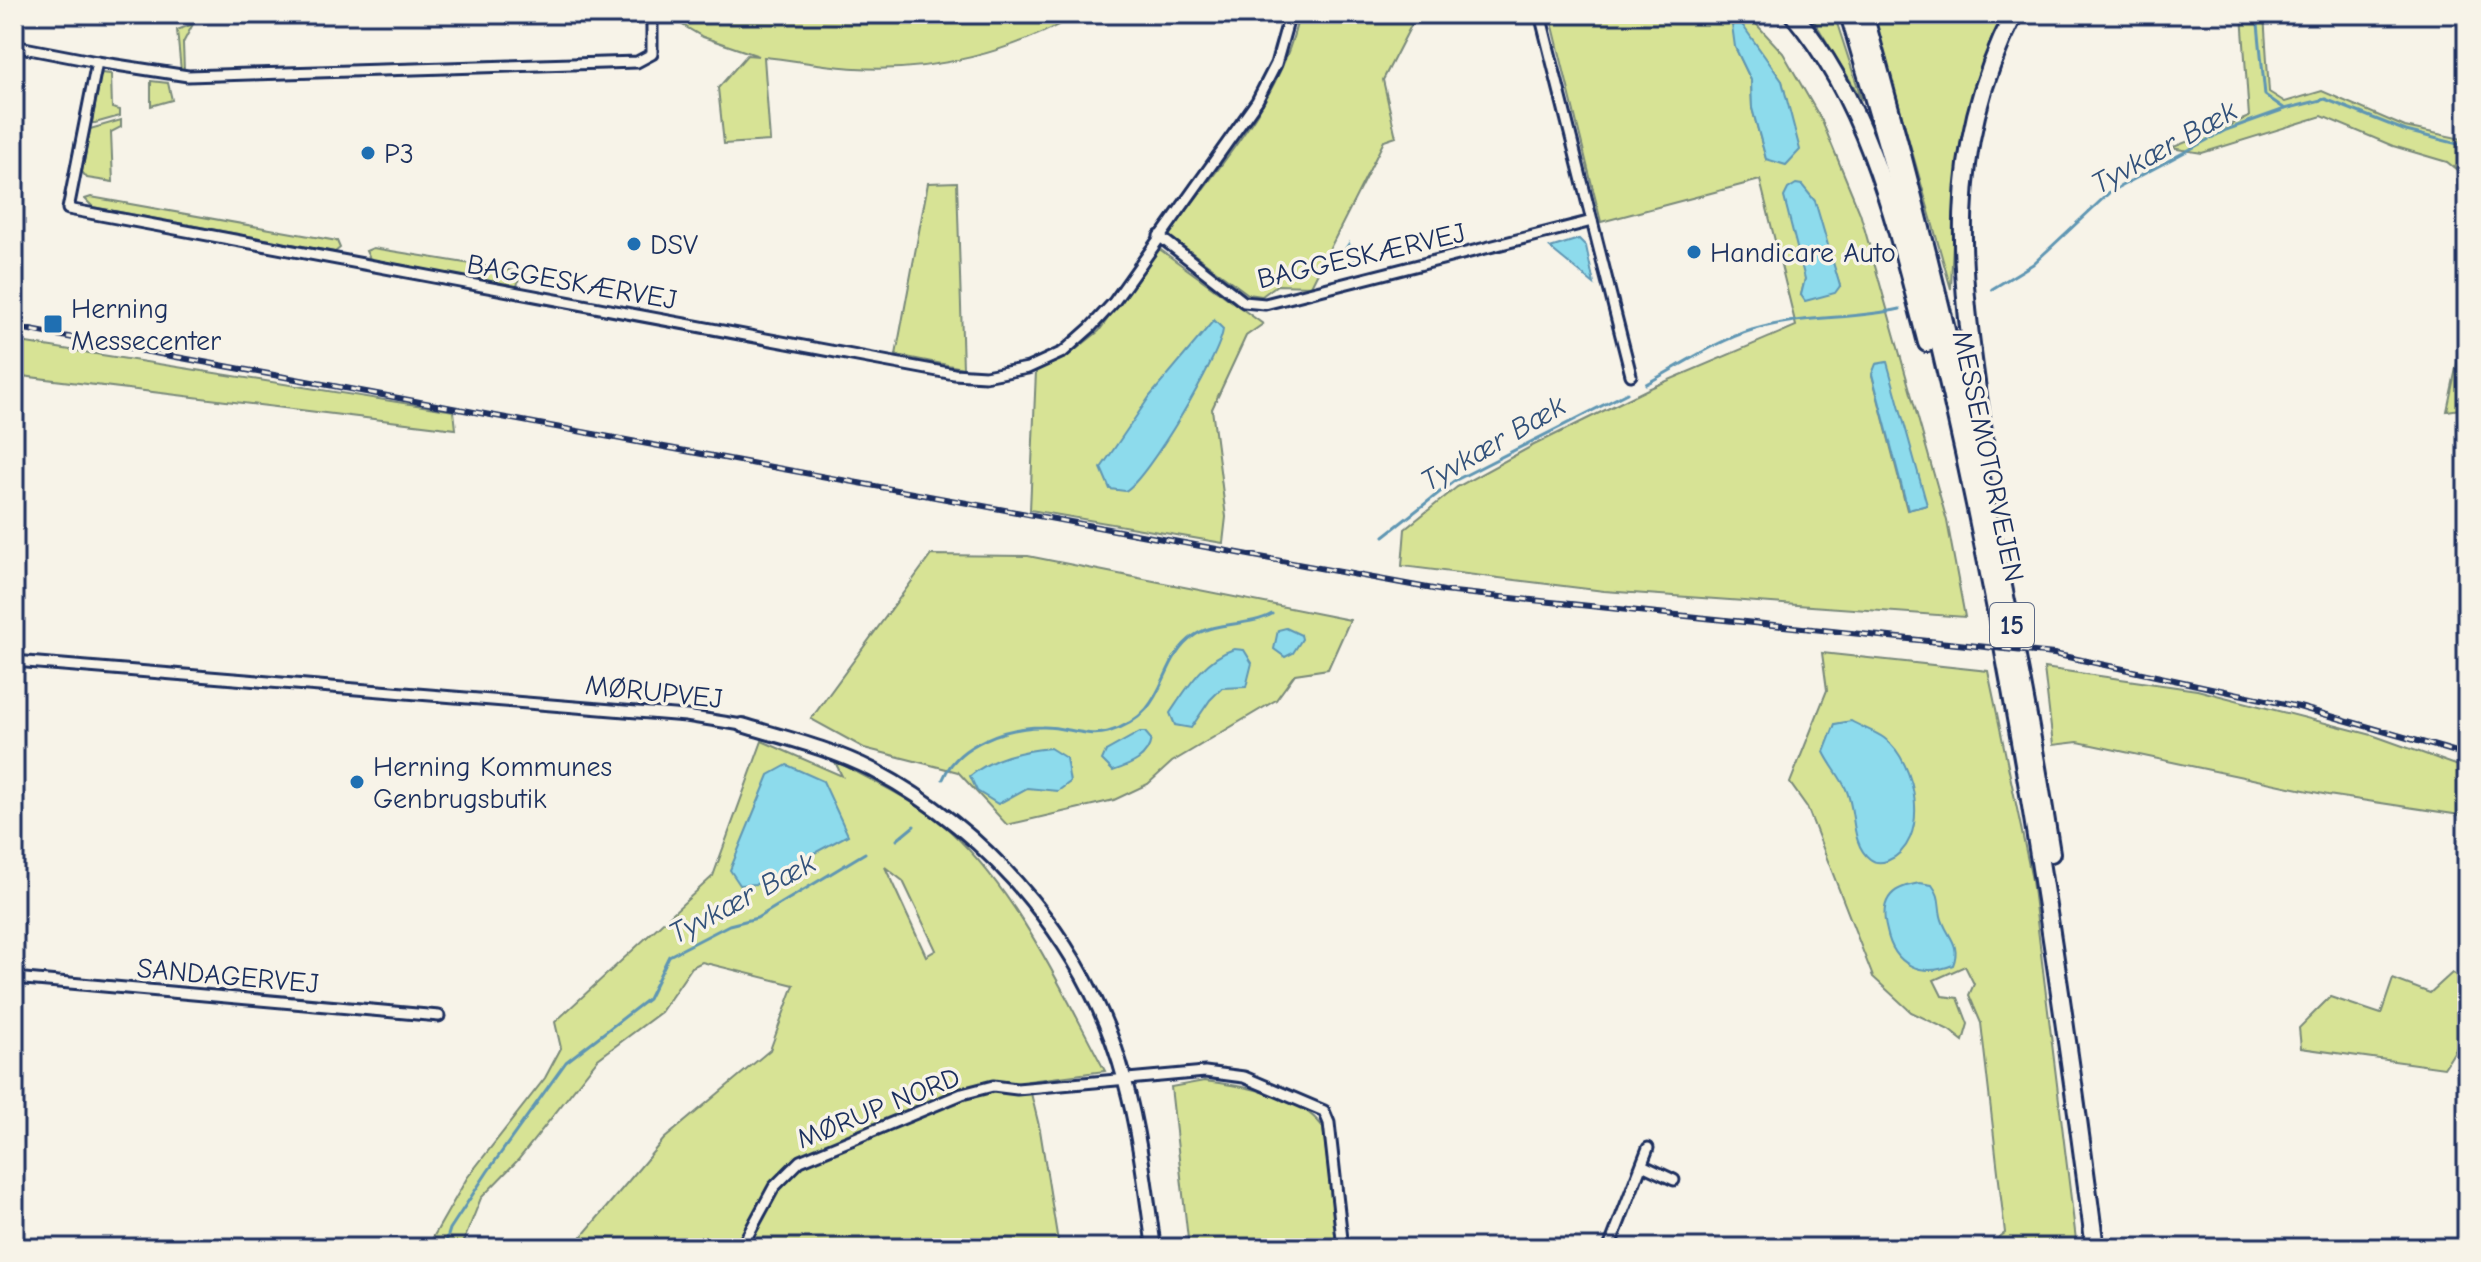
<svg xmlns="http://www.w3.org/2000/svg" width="2481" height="1262" font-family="'Comic Neue',sans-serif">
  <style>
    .green { fill: #d7e395; stroke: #79897a; stroke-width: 2; fill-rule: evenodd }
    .water { fill: #8ddbec; stroke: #5f96b3; stroke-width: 2 }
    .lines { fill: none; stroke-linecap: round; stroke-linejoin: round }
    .stream { stroke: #5f96b3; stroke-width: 3 }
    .street-casing { stroke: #1b2f5e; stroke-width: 15 }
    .secondary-casing { stroke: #1b2f5e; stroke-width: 18 }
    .highway-casing { stroke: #1b2f5e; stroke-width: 22 }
    .street { stroke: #f7f3e8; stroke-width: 9 }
    .secondary { stroke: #f7f3e8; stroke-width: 12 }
    .highway { stroke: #f7f3e8; stroke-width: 16 }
    .rail-casing { stroke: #1b2f5e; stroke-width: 6 }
    .rail { stroke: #f7f3e8; stroke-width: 3; stroke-dasharray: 9; stroke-linecap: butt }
    .poi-dot { fill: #1f6fb2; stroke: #f7f3e8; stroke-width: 3 }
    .labels { text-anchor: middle; stroke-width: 7; stroke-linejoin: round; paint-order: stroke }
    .shield { fill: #f7f3e8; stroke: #5d6a87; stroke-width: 2 }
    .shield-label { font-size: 26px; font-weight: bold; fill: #1b2f5e }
    .poi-label { font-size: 28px; fill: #1b2f5e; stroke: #f7f3e8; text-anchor: start }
    .street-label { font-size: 28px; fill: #1b2f5e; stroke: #f7f3e8 }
    .water-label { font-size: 30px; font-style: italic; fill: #32517a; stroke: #f7f3e8 }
  </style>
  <rect width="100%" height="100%" fill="#f7f3e8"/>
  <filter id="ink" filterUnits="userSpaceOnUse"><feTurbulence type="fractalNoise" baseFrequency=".0125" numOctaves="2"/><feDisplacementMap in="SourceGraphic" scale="16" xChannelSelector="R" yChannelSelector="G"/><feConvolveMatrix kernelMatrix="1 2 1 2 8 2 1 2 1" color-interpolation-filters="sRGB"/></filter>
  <g filter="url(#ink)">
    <!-- green -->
    <g class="green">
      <path d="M664,14H1079C1013,52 932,73 855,68C825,66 794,60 764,57L770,141L724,144L718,88L747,55L759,56L703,37Z"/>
      <path d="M1299,14H1417L1383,80L1396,137L1384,141L1311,286L1277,285L1262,296L1248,294L1168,235C1218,167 1282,99 1299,14Z"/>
      <path d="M1550,14H1747L1783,53L1822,121L1860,213L1947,521L1965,617L1604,591L1402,566L1405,529L1457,487L1534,445L1648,389L1796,326L1760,180L1601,222ZM1735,47L1782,81L1787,102L1766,159L1752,108L1751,80ZM1827,248L1840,286L1801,295L1805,279ZM1872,375L1927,505L1907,510Z"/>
      <polygon points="1807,14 1834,14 1862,100 1816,24"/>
      <path d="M1873,14H2005C1960,97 1954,197 1951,289Z"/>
      <polygon points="2242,14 2264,14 2269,92 2285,102 2322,91 2405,127 2467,140 2467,178 2447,162 2393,146 2322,116 2202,153 2171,148 2249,117"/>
      <polygon points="193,24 183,43 184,71 181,71 177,30"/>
      <polygon points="101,73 111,74 112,108 120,110 120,116 95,123 92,123"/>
      <polygon points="151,81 168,83 172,100 151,106"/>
      <polygon points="121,120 121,127 111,132 113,182 87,178 82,172 90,129"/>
      <polygon points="957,182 963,368 896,355 928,183"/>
      <polygon points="91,197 337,241 340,248 335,252 93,207 85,199"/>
      <polygon points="373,248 520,272 517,287 370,259 366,251"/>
      <polygon points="1158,248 1263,324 1246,336 1212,409 1226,517 1223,543 1030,510 1036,371 1069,355 1099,331"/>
      <polygon points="2467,316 2467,408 2447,411"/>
      <polygon points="14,341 454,411 456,429 14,375"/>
      <polygon points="931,555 1028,556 1350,620 1328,669 1295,674 1276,700 1172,762 1148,784 1114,800 1007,825 958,772 864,748 811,719"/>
      <polygon points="1822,653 1988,671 2032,880 2077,1248 1984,1248 2005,1233 1981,1023 1969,995 1974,984 1965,966 1934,980 1942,996 1958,998 1968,1024 1963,1041 1949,1030 1911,1012 1873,977 1807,807 1790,783 1827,690"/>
      <polygon points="2044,668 2197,690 2372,735 2467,769 2467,816 2328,795 2078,742 2053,745"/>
      <path d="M762,741L842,776L834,760C871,781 917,800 949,830C1019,894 1061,989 1105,1071L1028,1081L1040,1130L1059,1248H572L664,1139L770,1050L794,985L702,962L692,967L661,1012L598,1059L518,1160L481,1198L461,1248H427L467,1178L545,1078L561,1048L555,1022L713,876ZM885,867L903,881L936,950L926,956Z"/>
      <path d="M2452,973L2467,982C2467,1025 2469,1031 2444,1068L2301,1048L2299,1028L2330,997L2381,1014L2393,979L2430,993Z"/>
      <path d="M1204,1081C1244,1086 1298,1094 1323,1127L1338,1248H1189L1171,1087Z"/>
    </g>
    <!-- water -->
    <g class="water">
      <polygon points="1736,21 1741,23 1782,81 1800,150 1786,165 1766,159 1752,108 1751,80 1735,47 1732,25"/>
      <polygon points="1796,184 1802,185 1815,201 1840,286 1835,293 1805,301 1801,295 1805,279 1784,197 1788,189"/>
      <polygon points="1579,239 1586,246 1594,284 1550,248"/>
      <polygon points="1349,243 1355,262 1335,269 1333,267"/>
      <path d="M1214,320L1223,329C1222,353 1146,481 1125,491L1110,489L1101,468L1150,396Z"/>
      <polygon points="1887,362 1927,505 1908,510 1872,374 1876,364"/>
      <polygon points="1286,628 1301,635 1302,639 1293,653 1285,657 1274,649 1278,630"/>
      <path d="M1234,649L1244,650L1252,663L1246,687L1222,688L1210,700L1191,728L1175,725L1170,713C1187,688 1204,659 1234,649Z"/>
      <path d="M1851,721C1861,727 1874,731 1884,738C1917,762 1932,843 1887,861C1881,863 1875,863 1870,859C1850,844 1856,810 1846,789C1840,776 1830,765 1824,752L1835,724Z"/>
      <path d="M1140,732H1145L1151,739C1148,759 1130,765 1113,771L1102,760L1106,751Z"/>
      <path d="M1050,748L1066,758L1070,782L1058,791L1027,788L998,804L977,791L970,776C993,757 1021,751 1050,748Z"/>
      <polygon points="787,765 823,781 848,835 757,884 740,885 730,870 769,775"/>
      <path d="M1920,883L1932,885C1941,897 1938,902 1941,916C1945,935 1962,943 1953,965C1921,978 1894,965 1887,931C1884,920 1882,905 1891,895C1898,887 1910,885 1920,883Z"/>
    </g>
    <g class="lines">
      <!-- stream -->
      <g class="stream">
        <polyline points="2257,14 2265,95 2285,109"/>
        <polyline points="1992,289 2033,264 2110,192 2226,130 2285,109 2325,99 2406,131 2458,144 2467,152"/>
        <path d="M1646,384C1680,366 1716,341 1752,330C1801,315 1851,320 1900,309"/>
        <polyline points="1384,536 1454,481 1627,393"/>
        <path d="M943,779C957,744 1007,727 1042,727C1064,726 1087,738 1108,732C1171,714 1155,662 1195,635C1217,621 1248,627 1272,614"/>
        <polyline points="897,840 914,826"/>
        <polyline points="444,1248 450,1229 488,1171 566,1062 648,999 669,956 729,925 757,918 865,853"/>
      </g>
      <defs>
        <g id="street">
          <polyline points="14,46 97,62 68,209 954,374 985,376 1028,368 1063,352 1090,328 1114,302 1257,101 1276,64 1290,14"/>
          <polyline points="97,62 188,76 637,62 652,54 652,14"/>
          <polyline points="1592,221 1631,375"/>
          <polyline points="1159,236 1244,302 1265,304 1592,221 1540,14"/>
          <polyline points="14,661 686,716 742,725"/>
          <polyline points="14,978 439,1016"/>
          <polyline points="1642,1165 1674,1180"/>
          <polyline points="741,1248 774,1187 800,1161 962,1094 993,1086 1017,1089 1205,1072 1244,1077 1324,1111 1329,1123 1343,1248"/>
          <polyline points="1609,1248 1648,1148"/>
        </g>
        <path id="secondary" d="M742,725C786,738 832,749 873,770C994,834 1090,949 1125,1081C1140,1136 1146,1192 1154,1248"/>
        <g id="highway">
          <path d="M1793,14C1871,107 1897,229 1927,343"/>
          <path d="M1849,14C1874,101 1901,188 1923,276C2003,596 2053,922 2095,1248"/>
          <path d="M1864,14C1941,291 2007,569 2051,853"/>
          <path d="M1986,453C1964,294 1937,165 2014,14"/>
        </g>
      </defs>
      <!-- street casing -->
      <use href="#street" class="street-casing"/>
      <!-- secondary casing -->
      <use href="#secondary" class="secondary-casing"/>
      <!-- highway casing -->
      <use href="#highway" class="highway-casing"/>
      <!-- street -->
      <use href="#street" class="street"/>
      <!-- secondary -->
      <use href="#secondary" class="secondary"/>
      <!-- highway -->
      <use href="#highway" class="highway"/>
      <defs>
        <polyline id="rail" points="14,327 1444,591 2054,654 2299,707 2467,755"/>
      </defs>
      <!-- rail casing -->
      <use href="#rail" class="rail-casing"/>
      <!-- rail -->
      <use href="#rail" class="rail"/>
    </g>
  </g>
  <!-- markers -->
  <g class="poi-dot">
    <circle cx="368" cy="153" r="8"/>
    <circle cx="634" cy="244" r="8"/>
    <circle cx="1694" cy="252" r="8"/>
    <rect x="43" y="314" width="20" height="20" rx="4"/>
    <circle cx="357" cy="782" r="8"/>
  </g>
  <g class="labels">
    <!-- shield labels -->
    <rect class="shield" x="1990" y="603" width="44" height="44" rx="6"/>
    <g class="shield-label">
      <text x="2012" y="634">15</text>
    </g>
    <!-- poi labels -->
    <g class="poi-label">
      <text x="384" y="163">P3</text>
      <text x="650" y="254">DSV</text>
      <text x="1710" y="262">Handicare Auto</text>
      <text x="71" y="318">Herning<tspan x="71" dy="32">Messecenter</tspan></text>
      <text x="373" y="776">Herning Kommunes<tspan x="373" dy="32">Genbrugsbutik</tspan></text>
    </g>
    <!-- street labels -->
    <g class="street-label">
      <text transform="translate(1361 255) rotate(-13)" y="10">BAGGESKÆRVEJ</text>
      <text transform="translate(572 281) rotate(10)" y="10">BAGGESKÆRVEJ</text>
      <text transform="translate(1989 456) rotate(78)" y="10">MESSEMOTORVEJEN</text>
      <text transform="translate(654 691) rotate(6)" y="10">MØRUPVEJ</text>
      <text transform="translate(228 975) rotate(5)" y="10">SANDAGERVEJ</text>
      <text transform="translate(878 1107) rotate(-22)" y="10">MØRUP NORD</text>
    </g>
    <!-- water labels -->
    <g class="water-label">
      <text transform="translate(2164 147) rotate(-29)" y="10">Tyvkær Bæk</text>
      <text transform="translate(1493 443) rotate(-30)" y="10">Tyvkær Bæk</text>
      <text transform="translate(742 898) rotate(-28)" y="10">Tyvkær Bæk</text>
    </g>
  </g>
  <!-- margin -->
  <rect width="2481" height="1262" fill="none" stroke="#f7f3e8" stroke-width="48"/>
  <rect x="24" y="24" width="2433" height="1214" fill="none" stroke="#1b2f5e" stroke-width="3" filter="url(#ink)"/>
</svg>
